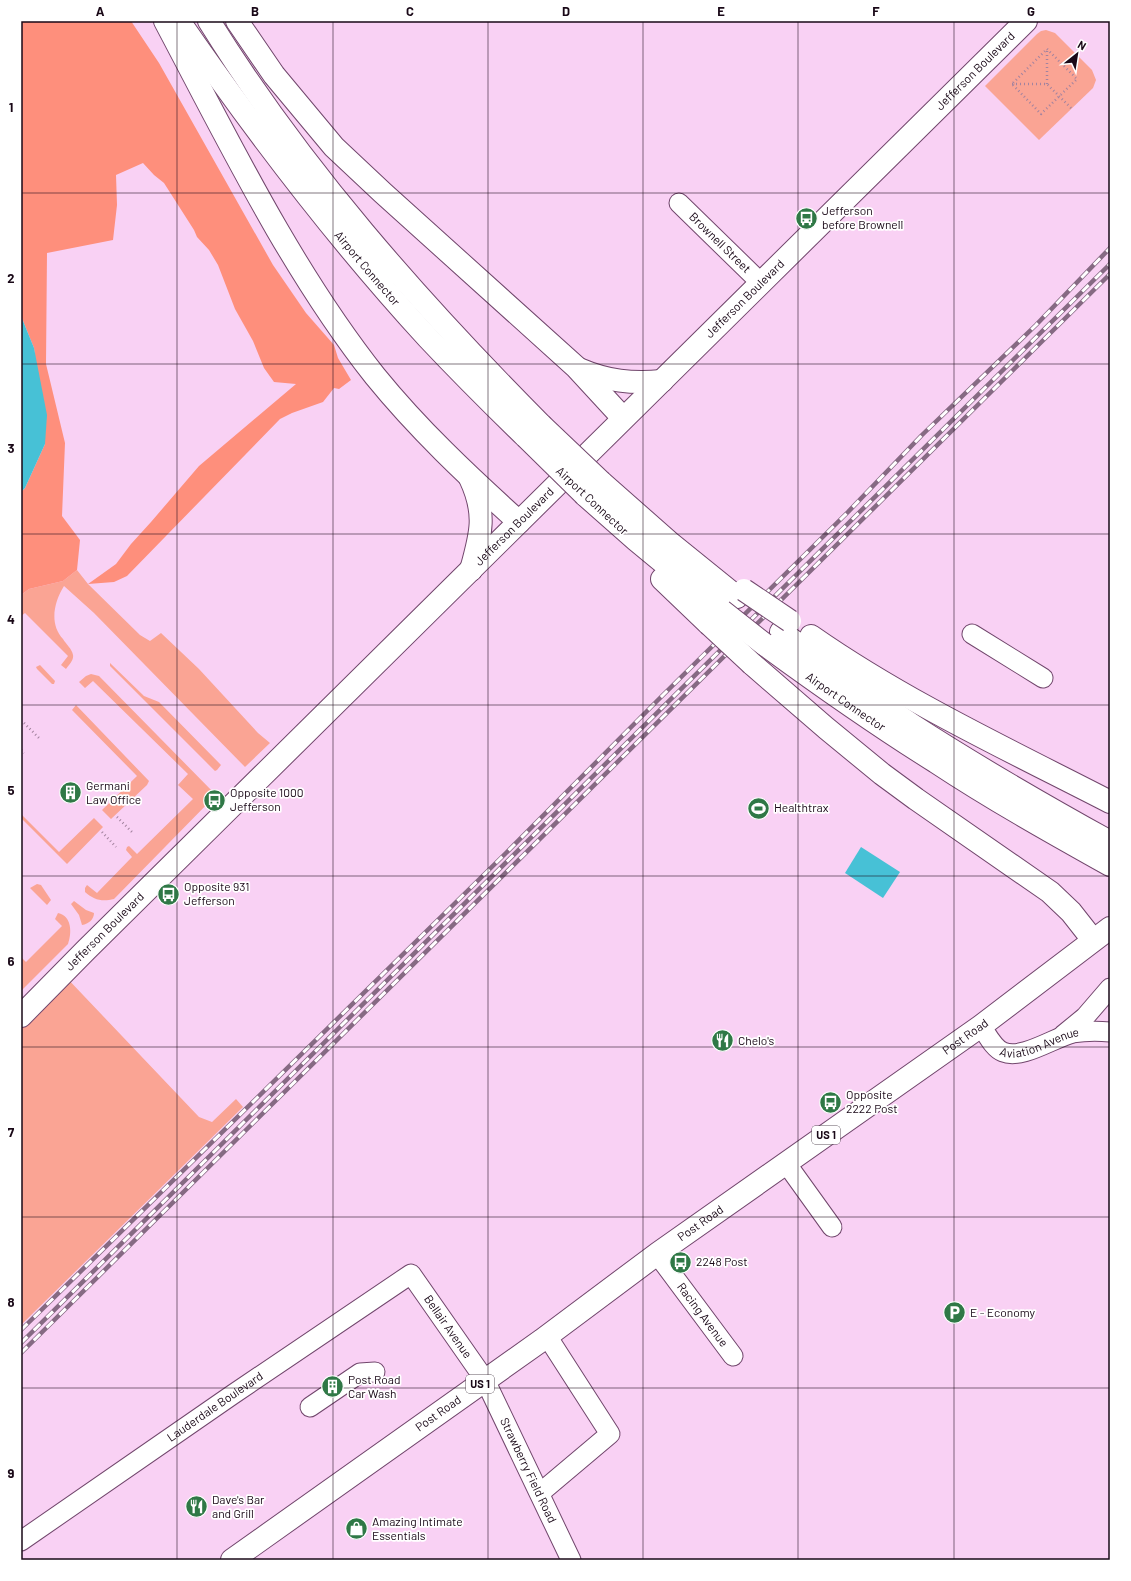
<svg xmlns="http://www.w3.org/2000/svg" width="1131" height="1581" font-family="Barlow,sans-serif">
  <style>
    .green { fill: #faa494 }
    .forest { fill: #fe8f7c }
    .water { fill: #47c1d6 }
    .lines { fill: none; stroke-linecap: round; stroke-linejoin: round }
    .minor-casing { stroke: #71466c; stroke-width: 21 }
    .major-casing { stroke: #71466c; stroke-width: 24 }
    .highway-casing { stroke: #71466c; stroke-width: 24 }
    .path { stroke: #a3839f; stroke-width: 2.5; stroke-dasharray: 1 3; stroke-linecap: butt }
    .minor { stroke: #fff; stroke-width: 19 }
    .major { stroke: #fff; stroke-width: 22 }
    .highway { stroke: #fff; stroke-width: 22 }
    .rail-casing { stroke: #866a83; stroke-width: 4.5 }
    .rail { stroke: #fff; stroke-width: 3; stroke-dasharray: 9; stroke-linecap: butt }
    .highway-bridge-casing { stroke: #71466c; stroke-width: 24; stroke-linecap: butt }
    .highway-bridge { stroke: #fff; stroke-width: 22 }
    .grid { fill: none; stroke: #190817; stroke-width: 1; stroke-opacity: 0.55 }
    .labels { text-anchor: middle; stroke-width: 3.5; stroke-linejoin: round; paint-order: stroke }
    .shield { fill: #fff; stroke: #5e525d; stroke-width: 1 }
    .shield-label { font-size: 11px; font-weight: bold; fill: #190817 }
    .street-label { font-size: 12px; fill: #190817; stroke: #fff }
    .poi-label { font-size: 12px; fill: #190817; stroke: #fff; text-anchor: start }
    .neatline { fill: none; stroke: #190817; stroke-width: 1.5 }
    .grid-label { font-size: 13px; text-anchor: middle; font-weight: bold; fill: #190817 }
  </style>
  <rect width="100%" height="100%" fill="#f9d1f4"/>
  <!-- green -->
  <g class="green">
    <polygon points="1046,30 1055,33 1092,70 1096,80 1093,88 1039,140 985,86 1037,34 1041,31"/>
    <path d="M77,570L88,584L140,635L150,641L161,633L199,669L258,733L270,743L245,767L94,613L64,586C54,602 49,624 63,639C66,644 72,649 73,655C74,660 69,665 66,669L61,665L68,656L25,613L21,616V595L29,589L63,581Z"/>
    <polygon points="110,663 144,696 159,702 221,765 217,770 215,771 110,666"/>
    <polygon points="40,665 55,681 54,684 52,684 37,669 36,667"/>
    <path d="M91,674L99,676L216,795L114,899C102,902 94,900 85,892V888L87,885L97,893L132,857L126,850L127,847L129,846L137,854L193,799L178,785L188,774L93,681L85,688L79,682L86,676Z"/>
    <polygon points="76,705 149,781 147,785 111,819 102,810 137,776 72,710"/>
    <polygon points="21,814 59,852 94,818 103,827 67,864 21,818"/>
    <polygon points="37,884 41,885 51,900 47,905 30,888"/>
    <path d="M74,901L86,910L94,913C94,919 89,924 82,925L79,915L71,904Z"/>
    <path d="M58,913C72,916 72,933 68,944L21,991V957L26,962L62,926L55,919Z"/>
    <polygon points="64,975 199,1117 212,1122 236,1099 243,1107 21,1325 21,1018"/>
  </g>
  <!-- forest -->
  <polygon class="forest" points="21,21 131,21 159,63 273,265 306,313 334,345 338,358 351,380 339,389 334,388 323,402 292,413 280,419 127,576 114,582 88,584 116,564 131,544 151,522 199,466 296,384 274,382 264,368 253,341 235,309 218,265 209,250 197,237 194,230 164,183 154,175 143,163 116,175 117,205 113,240 47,253 46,364 65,443 62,516 80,540 77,570 63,581 29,589 21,595 21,492 25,488 45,444 34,348 21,316"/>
  <!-- water -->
  <g class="water">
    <polygon points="21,316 34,348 47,415 45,444 25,488 21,492"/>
    <polygon points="861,847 900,872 883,898 845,873"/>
  </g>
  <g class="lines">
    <defs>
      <g id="minor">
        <path id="s1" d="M679,203L761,283"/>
        <polyline points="972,634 1043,678"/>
        <path id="s2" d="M981,1026C987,1034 993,1048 1003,1052C1022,1060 1053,1038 1073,1033C1085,1031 1098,1031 1110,1032"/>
        <polyline points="1063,1035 1085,1017 1110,988"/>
        <polyline points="786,1163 832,1227"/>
        <path id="s3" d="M657,1254L733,1356"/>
        <polyline points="310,1407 360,1373 375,1372"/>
        <polyline points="540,1493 610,1434 547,1336"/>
        <path id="s4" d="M21,1541L232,1395L411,1274L485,1380L571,1560"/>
      </g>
      <g id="major">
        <path id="s5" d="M21,1016L86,950L1026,21"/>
        <path id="s6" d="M232,1560L542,1340L657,1254L981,1026L1110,928"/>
      </g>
      <g id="highway">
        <path d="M165,21C228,140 291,270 375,376C418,429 468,476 519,522"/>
        <path id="s7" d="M179,21C255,131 337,239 428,338C460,372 493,405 526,437"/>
        <path d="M209,21C301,169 418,301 541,425"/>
        <polyline points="237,21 274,75 334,147 383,193 576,367 623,418"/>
        <path d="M579,369C607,381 632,384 662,381"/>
        <path d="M470,478C487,514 481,534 471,570"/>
        <polyline points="601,482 669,542 737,597"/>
        <polyline points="585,495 636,540 722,611"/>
        <polyline points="662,579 709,624"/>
        <path d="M781,632C824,663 867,695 912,725C977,767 1043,805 1110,842"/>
        <path d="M811,636C904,701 1009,750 1110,802"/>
        <path id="s8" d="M764,644C820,685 877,725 936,762C992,799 1051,832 1110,865"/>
        <polyline points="752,664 826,728 882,774 916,799 1050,892 1071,912 1093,940"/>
      </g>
    </defs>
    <!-- minor casing -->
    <use href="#minor" class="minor-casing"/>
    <!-- major casing -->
    <use href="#major" class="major-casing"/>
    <!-- highway casing -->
    <use href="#highway" class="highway-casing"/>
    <!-- path -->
    <g class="path">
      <polygon points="1047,49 1077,79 1041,114 1012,84"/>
      <polyline points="1012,84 1047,84 1073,110"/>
      <polyline points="1047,84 1047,49"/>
      <polyline points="24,723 39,738"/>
      <polyline points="21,750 24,753"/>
      <polyline points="117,817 132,832"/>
      <polyline points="102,832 116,847"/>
    </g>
    <!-- minor -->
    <use href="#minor" class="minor"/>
    <!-- major -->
    <use href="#major" class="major"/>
    <!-- highway -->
    <use href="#highway" class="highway"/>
    <defs>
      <g id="rail">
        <polyline points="21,1330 506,853 658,700 848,512 922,435 1036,325 1110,248"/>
        <polyline points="21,1343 1110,264"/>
        <polyline points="21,1353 1110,274"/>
      </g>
    </defs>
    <!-- rail casing -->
    <use href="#rail" class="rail-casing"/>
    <!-- rail -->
    <use href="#rail" class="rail"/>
    <defs>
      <g id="highway-bridge">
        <polyline points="541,425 601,482"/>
        <polyline points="526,437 585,495"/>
        <polyline points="744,590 790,621"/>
        <polyline points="722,611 764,644"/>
        <polyline points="709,624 752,664"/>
      </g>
    </defs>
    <!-- highway-bridge casing -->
    <use href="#highway-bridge" class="highway-bridge-casing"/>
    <!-- highway-bridge -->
    <use href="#highway-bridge" class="highway-bridge"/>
  </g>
  <!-- grid -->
  <path class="grid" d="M177,21V1560M333,21V1560M488,21V1560M643,21V1560M798,21V1560M954,21V1560M21,193H1110M21,364H1110M21,534H1110M21,705H1110M21,876H1110M21,1047H1110M21,1217H1110M21,1388H1110"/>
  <!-- icons -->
  <defs>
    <symbol id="bus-disc" viewBox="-11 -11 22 22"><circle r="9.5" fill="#2f7846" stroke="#fff"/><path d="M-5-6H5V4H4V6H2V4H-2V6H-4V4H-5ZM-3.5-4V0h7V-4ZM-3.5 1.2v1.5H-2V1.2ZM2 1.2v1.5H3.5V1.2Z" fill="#fff"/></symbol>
    <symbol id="building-disc" viewBox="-11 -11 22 22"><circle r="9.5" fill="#2f7846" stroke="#fff"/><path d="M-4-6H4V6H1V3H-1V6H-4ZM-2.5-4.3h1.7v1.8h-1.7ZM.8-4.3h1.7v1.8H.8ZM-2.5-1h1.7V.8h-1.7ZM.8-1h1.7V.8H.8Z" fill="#fff"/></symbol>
    <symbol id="stadium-disc" viewBox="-11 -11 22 22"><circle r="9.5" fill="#2f7846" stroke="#fff"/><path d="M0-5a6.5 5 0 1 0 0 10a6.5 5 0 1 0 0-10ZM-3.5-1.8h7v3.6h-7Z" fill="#fff"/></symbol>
    <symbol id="restaurant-disc" viewBox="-11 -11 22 22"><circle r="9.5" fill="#2f7846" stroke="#fff"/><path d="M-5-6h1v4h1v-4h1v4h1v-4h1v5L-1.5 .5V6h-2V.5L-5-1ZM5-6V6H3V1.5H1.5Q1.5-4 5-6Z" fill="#fff"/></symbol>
    <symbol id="parking-disc" viewBox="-11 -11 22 22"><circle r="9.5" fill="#2f7846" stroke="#fff"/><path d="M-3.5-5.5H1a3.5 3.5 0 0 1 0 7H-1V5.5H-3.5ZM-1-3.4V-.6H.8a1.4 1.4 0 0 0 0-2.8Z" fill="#fff"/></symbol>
    <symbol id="shop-disc" viewBox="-11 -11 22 22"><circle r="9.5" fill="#2f7846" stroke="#fff"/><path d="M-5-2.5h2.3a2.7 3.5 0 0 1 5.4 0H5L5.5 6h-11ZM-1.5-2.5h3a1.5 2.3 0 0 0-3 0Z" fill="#fff"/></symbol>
  </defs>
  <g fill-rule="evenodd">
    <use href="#bus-disc" x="794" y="206" width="25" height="25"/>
    <use href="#building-disc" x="58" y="780" width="25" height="25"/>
    <use href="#bus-disc" x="202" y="788" width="25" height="25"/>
    <use href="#stadium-disc" x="746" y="796" width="25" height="25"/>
    <use href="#bus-disc" x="156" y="882" width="25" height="25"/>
    <use href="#restaurant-disc" x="710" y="1028" width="25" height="25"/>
    <use href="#bus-disc" x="818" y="1090" width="25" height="25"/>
    <use href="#bus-disc" x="668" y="1250" width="25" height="25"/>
    <use href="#parking-disc" x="942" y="1300" width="25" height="25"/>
    <use href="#building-disc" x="320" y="1374" width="25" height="25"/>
    <use href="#restaurant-disc" x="184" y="1494" width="25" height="25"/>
    <use href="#shop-disc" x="344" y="1516" width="25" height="25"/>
  </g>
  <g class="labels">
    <!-- shield labels -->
    <g class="shield">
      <rect x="812" y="1126" width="28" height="18" rx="3"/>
      <rect x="466" y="1375" width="28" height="18" rx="3"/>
    </g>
    <g class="shield-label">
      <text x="826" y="1139">US 1</text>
      <text x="480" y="1388">US 1</text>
    </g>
    <!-- street labels -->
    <g class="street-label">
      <text dy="4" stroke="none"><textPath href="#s5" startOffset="1343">Jefferson Boulevard</textPath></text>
      <text dy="4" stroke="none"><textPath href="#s1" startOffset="57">Brownell Street</textPath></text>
      <text dy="4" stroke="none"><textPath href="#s7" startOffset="311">Airport Connector</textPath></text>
      <text dy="4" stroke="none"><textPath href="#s5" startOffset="1019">Jefferson Boulevard</textPath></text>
      <text transform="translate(592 501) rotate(43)" y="4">Airport Connector</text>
      <text dy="4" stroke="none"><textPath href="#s5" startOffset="695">Jefferson Boulevard</textPath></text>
      <text dy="4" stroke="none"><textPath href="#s8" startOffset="100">Airport Connector</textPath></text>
      <text dy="4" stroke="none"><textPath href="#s5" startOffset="119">Jefferson Boulevard</textPath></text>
      <text dy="4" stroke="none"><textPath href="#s6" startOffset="901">Post Road</textPath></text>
      <text dy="4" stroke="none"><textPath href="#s2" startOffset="73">Aviation Avenue</textPath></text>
      <text dy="4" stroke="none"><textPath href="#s6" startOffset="577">Post Road</textPath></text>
      <text dy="4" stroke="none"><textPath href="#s3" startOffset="76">Racing Avenue</textPath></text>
      <text dy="4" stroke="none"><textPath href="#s4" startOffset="537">Bellair Avenue</textPath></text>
      <text dy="4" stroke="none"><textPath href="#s4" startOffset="236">Lauderdale Boulevard</textPath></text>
      <text dy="4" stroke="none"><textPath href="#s6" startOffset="253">Post Road</textPath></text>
      <text dy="4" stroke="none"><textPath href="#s4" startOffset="702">Strawberry Field Road</textPath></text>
    </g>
    <!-- poi labels -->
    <g class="poi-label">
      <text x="822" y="215">Jefferson<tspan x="822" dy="14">before Brownell</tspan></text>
      <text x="86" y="790">Germani<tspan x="86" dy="14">Law Office</tspan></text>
      <text x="230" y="797">Opposite 1000<tspan x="230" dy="14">Jefferson</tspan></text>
      <text x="774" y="812">Healthtrax</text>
      <text x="184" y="891">Opposite 931<tspan x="184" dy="14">Jefferson</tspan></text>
      <text x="738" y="1045">Chelo's</text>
      <text x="846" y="1099">Opposite<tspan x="846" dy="14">2222 Post</tspan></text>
      <text x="696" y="1266">2248 Post</text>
      <text x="970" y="1317">E - Economy</text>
      <text x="348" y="1384">Post Road<tspan x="348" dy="14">Car Wash</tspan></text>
      <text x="212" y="1504">Dave's Bar<tspan x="212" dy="14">and Grill</tspan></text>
      <text x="372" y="1526">Amazing Intimate<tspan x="372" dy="14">Essentials</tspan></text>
    </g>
  </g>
  <!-- border -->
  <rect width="1131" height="1581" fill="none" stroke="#ffffff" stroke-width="44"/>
  <!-- north arrow -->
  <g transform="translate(1077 54) rotate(30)" stroke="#ffffff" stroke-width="3" paint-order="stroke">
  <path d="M0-3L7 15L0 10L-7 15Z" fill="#190817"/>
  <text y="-6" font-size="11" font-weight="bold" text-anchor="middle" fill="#190817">N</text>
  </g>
  <rect x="22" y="22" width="1087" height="1537" class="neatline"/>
  <g class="grid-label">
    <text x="100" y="16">A</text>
    <text x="255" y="16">B</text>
    <text x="410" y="16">C</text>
    <text x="566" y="16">D</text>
    <text x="721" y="16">E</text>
    <text x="876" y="16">F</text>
    <text x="1031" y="16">G</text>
    <text x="11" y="112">1</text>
    <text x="11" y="283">2</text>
    <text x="11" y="453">3</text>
    <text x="11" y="624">4</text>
    <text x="11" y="795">5</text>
    <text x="11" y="966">6</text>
    <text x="11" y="1137">7</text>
    <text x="11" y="1307">8</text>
    <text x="11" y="1478">9</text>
  </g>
</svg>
